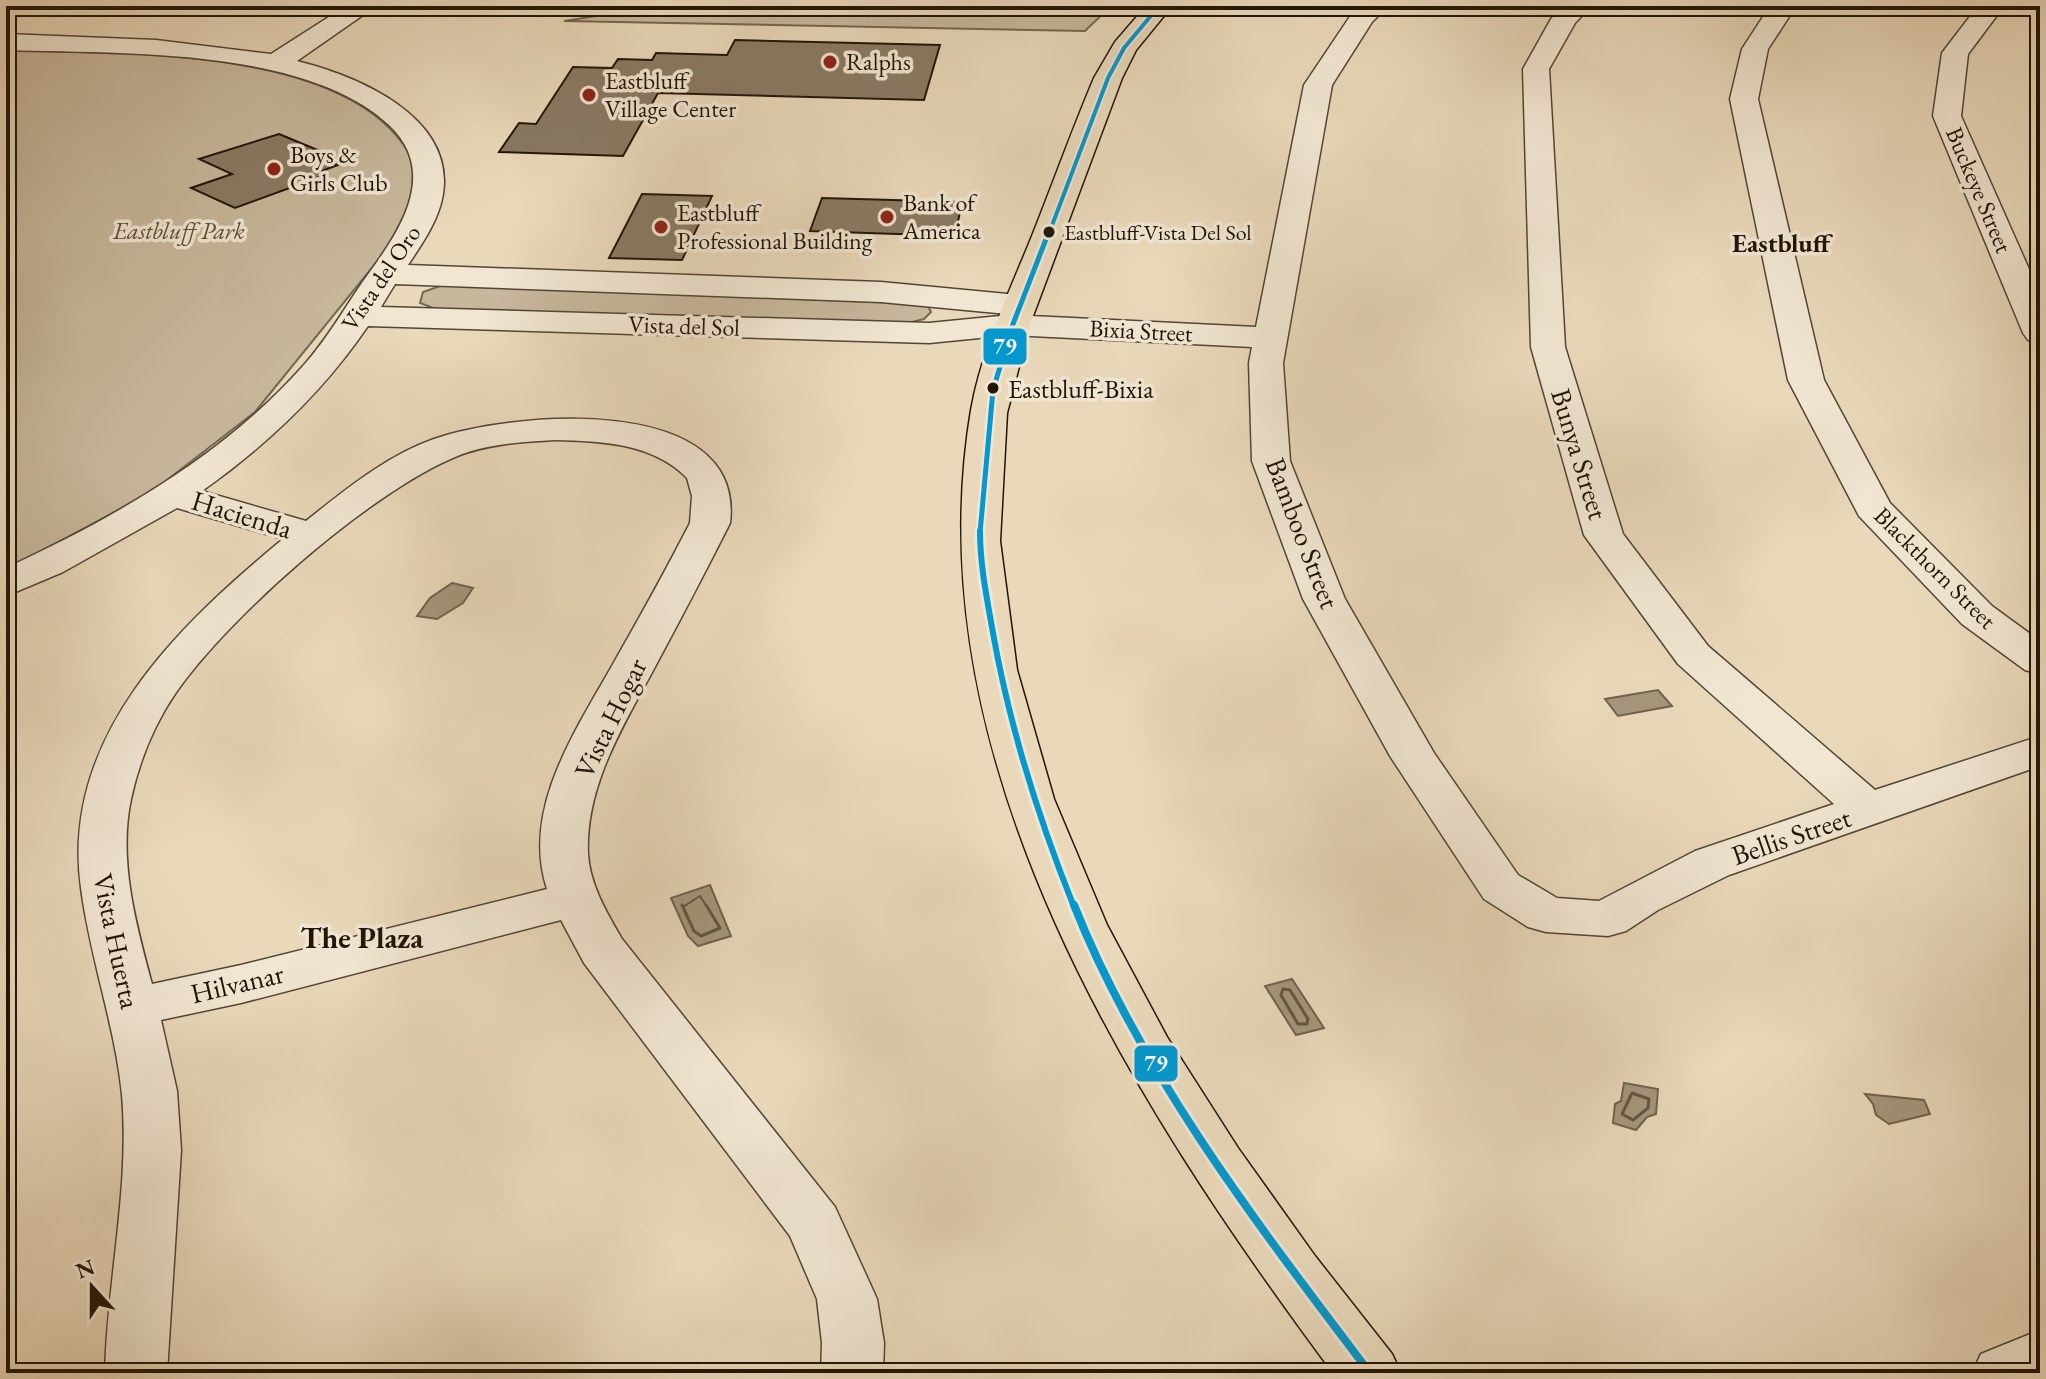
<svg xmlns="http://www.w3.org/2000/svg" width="2046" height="1379" font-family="'EB Garamond',serif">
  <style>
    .green { fill: #c7b79c; stroke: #746652; stroke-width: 2 }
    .water { fill: #a5967d; stroke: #70624e; stroke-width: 2 }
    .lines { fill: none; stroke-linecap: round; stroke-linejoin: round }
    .shore-far1 { stroke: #625642; stroke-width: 2 }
    .shore { stroke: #625642; stroke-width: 3 }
    .building { fill: #897a64; stroke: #201507; stroke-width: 2 }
    .minor-casing { stroke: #524634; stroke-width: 3 }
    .major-casing { stroke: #201507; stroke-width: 3 }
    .minor { fill: #f1e6d2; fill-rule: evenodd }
    .major { fill: #e9d8ba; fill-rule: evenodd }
    .bus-1-far3-casing { stroke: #f1e6d2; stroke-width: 8 }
    .bus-1-far2-casing { stroke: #f1e6d2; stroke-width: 10 }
    .bus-1-far1-casing { stroke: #f1e6d2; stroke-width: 12 }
    .bus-1-casing { stroke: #f1e6d2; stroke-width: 14 }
    .bus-1-far3 { stroke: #0598cf; stroke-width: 4 }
    .bus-1-far2 { stroke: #0598cf; stroke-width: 5 }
    .bus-1-far1 { stroke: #0598cf; stroke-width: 6 }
    .bus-1 { stroke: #0598cf; stroke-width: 8 }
    .poi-dot { fill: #8f2418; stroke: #f1e6d2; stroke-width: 3 }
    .bus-dot { fill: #201507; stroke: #f1e6d2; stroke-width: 3 }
    .labels { text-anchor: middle; stroke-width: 7; stroke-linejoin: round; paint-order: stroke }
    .far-bus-label { font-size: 22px; fill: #201507; stroke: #f1e6d2; text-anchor: start }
    .far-poi-label { font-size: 24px; fill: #201507; stroke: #f1e6d2; text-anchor: start }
    .far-street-label { font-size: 24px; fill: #201507; stroke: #f1e6d2 }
    .far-park-label { font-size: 24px; font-style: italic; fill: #5a4e3b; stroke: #f1e6d2 }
    .far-quarter-label { font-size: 26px; font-weight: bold; fill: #201507; stroke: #f1e6d2 }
    .bus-label { font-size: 26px; fill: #201507; stroke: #f1e6d2; text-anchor: start }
    .street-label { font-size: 28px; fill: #201507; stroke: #f1e6d2 }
    .neighbourhood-label { font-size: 30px; font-weight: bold; fill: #201507; stroke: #f1e6d2 }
    .line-badge { stroke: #f1e6d2; stroke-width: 3 }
    .badge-label { font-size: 22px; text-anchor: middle; font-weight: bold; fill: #fff }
  </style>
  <rect width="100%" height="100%" fill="#e9d8ba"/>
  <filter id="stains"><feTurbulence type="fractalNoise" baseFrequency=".0025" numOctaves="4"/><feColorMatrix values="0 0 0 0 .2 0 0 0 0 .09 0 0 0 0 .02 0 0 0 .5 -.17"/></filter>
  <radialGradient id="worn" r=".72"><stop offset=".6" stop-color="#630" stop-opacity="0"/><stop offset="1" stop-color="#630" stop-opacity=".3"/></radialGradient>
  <!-- green -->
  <g class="green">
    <polygon points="619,6 1111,6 1085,31 564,21 622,12"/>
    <path d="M6,48C116,55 337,45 405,147C412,157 415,174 419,187L397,237L255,412L149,494L6,570Z"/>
    <polygon points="446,284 927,304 931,312 924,319 908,323 436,309 420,303 423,292"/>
  </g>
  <!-- water -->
  <g class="water">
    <polygon points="452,583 473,588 463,603 437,619 417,616 430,598"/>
    <polygon points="1658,690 1672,706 1618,716 1605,699"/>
    <polygon points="710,885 731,936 698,946 688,936 671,898"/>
    <polygon points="1292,979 1324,1028 1296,1035 1265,986"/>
    <polygon points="1624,1083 1658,1089 1656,1114 1647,1117 1636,1130 1613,1123 1615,1104 1621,1101"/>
    <polygon points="1865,1094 1924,1100 1930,1114 1889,1124 1876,1115 1873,1104"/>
  </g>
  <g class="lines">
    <!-- shore-far1 -->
    <polyline class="shore-far1" points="683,907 700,896 707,907"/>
    <!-- shore -->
    <g class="shore">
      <polyline points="682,905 694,931 701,936 720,928 706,905"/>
      <polygon points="1283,989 1290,990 1308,1019 1307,1024 1298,1024 1281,995"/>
      <polygon points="1632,1093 1649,1099 1648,1108 1633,1120 1622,1114"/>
    </g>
  </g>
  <!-- building -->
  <g class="building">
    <polygon points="735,40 940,45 924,100 658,93 623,156 499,152 519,123 536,124 573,67 612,68 618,59 652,60 656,53 727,55"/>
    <polygon points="279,134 339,159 330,162 338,165 319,172 325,175 235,208 191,188 232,174 199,159"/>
    <polygon points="642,194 712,196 682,260 609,258"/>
    <polygon points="822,198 962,202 955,236 810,231"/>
  </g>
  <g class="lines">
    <defs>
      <g id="minor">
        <path d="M346,6H376L297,61C357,76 455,116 443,194C439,220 422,244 408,265L881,282L1018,295L1030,298L1035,305L1030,312L1018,315L881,302L395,284L381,307L929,323L1010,315L1256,327L1304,85L1353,12L1360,6H1388L1372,22L1332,85L1283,363L1290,461L1345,599L1434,753L1518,875L1557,898L1599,901L1695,851L1834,804L1678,664L1584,535L1531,347L1523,69L1551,19L1563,6H1591L1575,23L1549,69L1565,347L1623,534L1708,646L1875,790L2040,736V766L1729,875L1658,910L1626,931L1608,936L1546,932L1528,927L1484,899L1390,756L1303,599L1252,461L1249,363L1252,347L1010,335L929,343L368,326C323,392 267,445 202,491L306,521C345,490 386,456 434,439C510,412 746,391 730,523C706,571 681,618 656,665C625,723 585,785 588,854C590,885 607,913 622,939L835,1207L877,1299L884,1343L883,1373H821L822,1343L817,1299L790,1236L584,963L561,920L241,1003L161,1020L177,1091L181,1150L167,1373H105C107,1281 130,1188 122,1095C115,1025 90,958 81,888C60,737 178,626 283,539L177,508L63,572L6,596V568C114,518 223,456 303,366C331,335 348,301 372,269C404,225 437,170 389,125C304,46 117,54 6,50V34L156,40L271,54ZM555,440C601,441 653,443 687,478L692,496L690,523C667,568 642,613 617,657C579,726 520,807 547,889L241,965L152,984C136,925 118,860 131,799C139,762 154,725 175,694C228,617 369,493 455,457C486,444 521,442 555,440Z"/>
        <polygon points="1770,6 1796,6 1768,49 1758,99 1824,380 1890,503 1992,606 2040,641 2040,674 2025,670 1962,624 1859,516 1788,380 1730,99 1742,49"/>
        <polygon points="1978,6 2004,6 1968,54 1961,116 2040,294 2040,343 2028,340 2023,333 1933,116 1942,53"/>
        <polygon points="2008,6 2040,6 2040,17 2012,11"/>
        <polygon points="2040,1330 2040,1373 1972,1373 1981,1354"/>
      </g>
      <path id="major" d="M1146,6H1172L1136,50L1122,78L1030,324L1007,413L1000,541L1017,670L1054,799L1107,925L1167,1037L1238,1148L1315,1256L1392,1354L1401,1373H1333C1134,1105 912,761 971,410C982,349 1009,293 1032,236C1053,183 1072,130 1094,78L1115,42Z"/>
    </defs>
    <!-- minor casing -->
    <use href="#minor" class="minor-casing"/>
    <!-- major casing -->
    <use href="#major" class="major-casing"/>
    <!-- minor -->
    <use href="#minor" class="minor"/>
    <!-- major -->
    <use href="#major" class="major"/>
    <defs>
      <polyline id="bus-1-far3" points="1048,236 1108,78 1124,48 1159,6"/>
      <polyline id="bus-1-far2" points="980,533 993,390 1013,324 1048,234"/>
      <path id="bus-1-far1" d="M980,531C980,565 987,599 993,633C1010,729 1038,817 1074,907"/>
      <path id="bus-1" d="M1074,905C1141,1074 1261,1229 1370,1373"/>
    </defs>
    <!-- bus-1-far3 casing -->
    <use href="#bus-1-far3" class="bus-1-far3-casing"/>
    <!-- bus-1-far2 casing -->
    <use href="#bus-1-far2" class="bus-1-far2-casing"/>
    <!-- bus-1-far1 casing -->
    <use href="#bus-1-far1" class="bus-1-far1-casing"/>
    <!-- bus-1 casing -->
    <use href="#bus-1" class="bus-1-casing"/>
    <!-- bus-1-far3 -->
    <use href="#bus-1-far3" class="bus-1-far3"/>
    <!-- bus-1-far2 -->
    <use href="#bus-1-far2" class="bus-1-far2"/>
    <!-- bus-1-far1 -->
    <use href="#bus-1-far1" class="bus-1-far1"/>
    <!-- bus-1 -->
    <use href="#bus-1" class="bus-1"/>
  </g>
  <!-- markers -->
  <g class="poi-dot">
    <circle cx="830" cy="62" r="8"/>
    <circle cx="589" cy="95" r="8"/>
    <circle cx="274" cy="169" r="8"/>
    <circle cx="887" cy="217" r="8"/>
    <circle cx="661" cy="227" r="8"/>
  </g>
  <g class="bus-dot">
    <circle cx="1049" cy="232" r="7"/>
    <circle cx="993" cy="388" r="7"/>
  </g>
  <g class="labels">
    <!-- far-bus labels -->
    <g class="far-bus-label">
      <text x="1064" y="240">Eastbluff-Vista Del Sol</text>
    </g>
    <!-- far-poi labels -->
    <g class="far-poi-label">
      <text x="846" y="70">Ralphs</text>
      <text x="605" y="89">Eastbluff<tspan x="605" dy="28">Village Center</tspan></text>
      <text x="290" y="163">Boys &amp;<tspan x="290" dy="28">Girls Club</tspan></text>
      <text x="903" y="211">Bank of<tspan x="903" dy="28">America</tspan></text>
      <text x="677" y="221">Eastbluff<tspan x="677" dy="28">Professional Building</tspan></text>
    </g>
    <!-- far-street labels -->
    <g class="far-street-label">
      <text transform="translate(1979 190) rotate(67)" y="8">Buckeye Street</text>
      <text transform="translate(381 278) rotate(-56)" y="8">Vista del Oro</text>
      <text transform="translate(684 326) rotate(2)" y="8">Vista del Sol</text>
      <text transform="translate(1141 331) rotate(3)" y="8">Bixia Street</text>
      <text transform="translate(1935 568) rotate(45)" y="8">Blackthorn Street</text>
    </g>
    <!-- far-park labels -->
    <g class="far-park-label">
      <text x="179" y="239">Eastbluff Park</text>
    </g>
    <!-- far-quarter labels -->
    <g class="far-quarter-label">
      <text x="1781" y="252">Eastbluff</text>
    </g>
    <!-- bus labels -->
    <g class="bus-label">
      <text x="1008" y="398">Eastbluff-Bixia</text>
    </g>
    <!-- street labels -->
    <g class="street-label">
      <text transform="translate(1580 454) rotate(73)" y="10">Bunya Street</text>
      <text transform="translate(242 514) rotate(17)" y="10">Hacienda</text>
      <text transform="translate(1303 533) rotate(69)" y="10">Bamboo Street</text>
      <text transform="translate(610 718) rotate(-64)" y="10">Vista Hogar</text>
      <text transform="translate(1791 836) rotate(-19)" y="10">Bellis Street</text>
      <text transform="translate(117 941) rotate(78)" y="10">Vista Huerta</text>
      <text transform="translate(237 983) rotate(-13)" y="10">Hilvanar</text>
    </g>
    <!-- neighbourhood labels -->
    <g class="neighbourhood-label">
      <text x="362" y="948">The Plaza</text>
    </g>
  </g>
  <g class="line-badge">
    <rect x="982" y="327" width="46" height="39" rx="8" fill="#0598cf"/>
    <rect x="1133" y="1044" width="46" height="39" rx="8" fill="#0598cf"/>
  </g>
  <g class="badge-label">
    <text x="1005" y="354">79</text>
    <text x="1156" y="1071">79</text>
  </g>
  <!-- margin -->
  <rect width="2046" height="1379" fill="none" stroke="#e9d8ba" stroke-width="32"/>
  <rect x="8" y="8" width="2030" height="1363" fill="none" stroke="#201507" stroke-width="4"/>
  <rect x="16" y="16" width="2014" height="1347" fill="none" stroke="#201507" stroke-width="2"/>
  <!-- north arrow -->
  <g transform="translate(92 1287) rotate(339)" stroke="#f1e6d2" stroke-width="6" paint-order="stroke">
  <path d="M0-6L14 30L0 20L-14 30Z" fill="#201507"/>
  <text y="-12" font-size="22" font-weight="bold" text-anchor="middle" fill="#201507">N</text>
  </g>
  <rect width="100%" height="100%" filter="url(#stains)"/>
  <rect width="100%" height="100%" fill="url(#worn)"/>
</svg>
